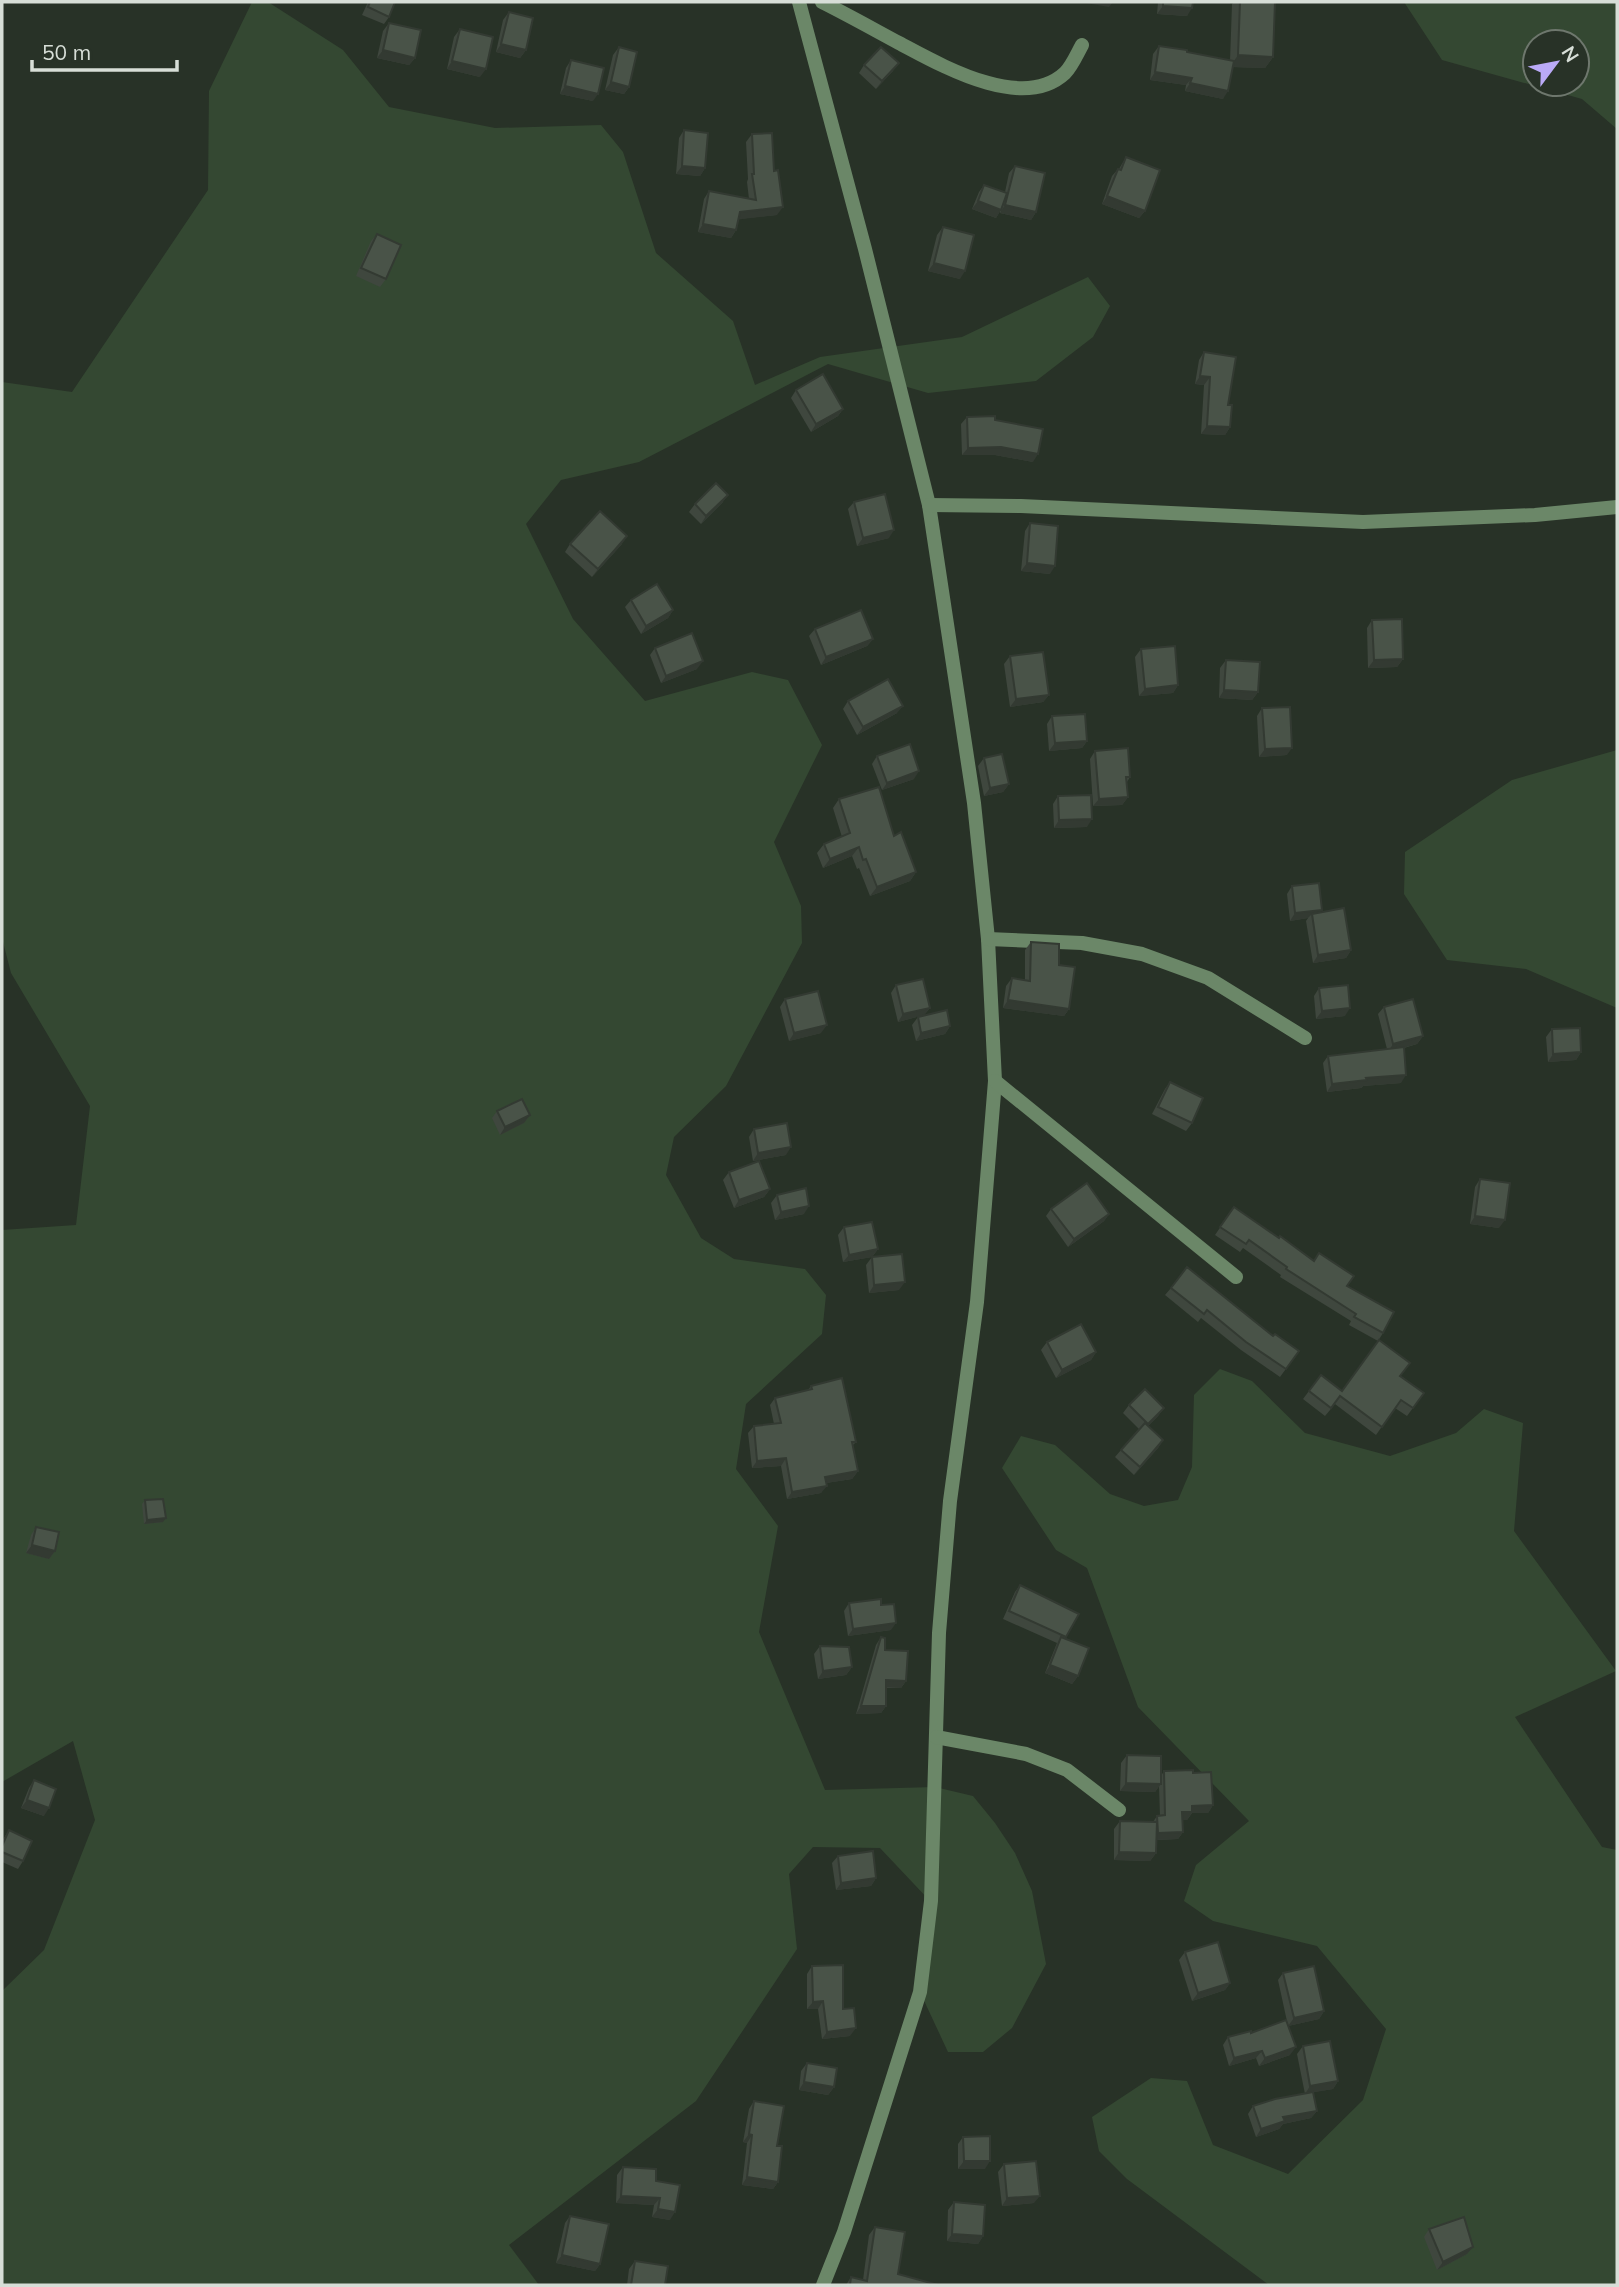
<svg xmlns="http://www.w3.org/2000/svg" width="1619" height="2287" font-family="Mulish,sans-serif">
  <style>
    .green { fill: #344832; fill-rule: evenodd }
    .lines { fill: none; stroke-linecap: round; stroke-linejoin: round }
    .street { stroke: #6b8768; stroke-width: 14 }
    .wall { fill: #3f473e }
    .shaded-wall { fill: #333a32 }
    .building { fill: #495348; stroke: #333a32; stroke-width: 2 }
  </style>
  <rect width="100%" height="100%" fill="#283227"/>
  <!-- green -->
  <g class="green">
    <polygon points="252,2 268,2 343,50 389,107 495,128 601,125 623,152 656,253 733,321 755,385 820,357 962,337 1088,277 1110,306 1093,337 1036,381 928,393 828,364 639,462 561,480 526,524 573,619 645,701 752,672 788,680 822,745 774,842 801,906 802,943 726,1086 674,1137 666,1175 701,1238 734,1259 805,1269 826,1295 822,1334 746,1404 736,1469 778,1526 759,1632 825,1790 935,1787 973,1796 995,1823 1015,1853 1032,1891 1046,1964 1012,2028 983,2052 948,2052 920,1992 930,1901 880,1848 813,1847 789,1874 797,1949 696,2101 509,2245 539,2285 2,2285 2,1991 44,1950 95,1820 73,1741 2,1782 2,1230 76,1225 90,1106 11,973 2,938 2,382 72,392 208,190 209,91"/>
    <path d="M1404,2H1617V129L1582,99L1442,60ZM1535,42H1577V84H1535Z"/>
    <polygon points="1617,750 1617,1008 1526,969 1447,960 1404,894 1405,852 1512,780"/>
    <polygon points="1220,1369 1252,1381 1305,1433 1390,1456 1456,1433 1484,1409 1523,1423 1514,1531 1616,1671 1515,1717 1602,1847 1617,1850 1617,2285 1269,2285 1127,2179 1099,2151 1092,2117 1151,2078 1187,2081 1213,2145 1288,2174 1363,2100 1386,2029 1317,1946 1213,1921 1184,1901 1196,1865 1249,1821 1138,1707 1087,1568 1056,1550 1002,1468 1021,1436 1055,1445 1110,1494 1144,1506 1178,1500 1192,1467 1194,1395"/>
  </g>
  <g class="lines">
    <!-- street -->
    <g class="street">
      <polyline points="799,2 865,249 929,505 974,803 988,939 995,1081 977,1302 950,1501 939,1633 931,1901 920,1992 844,2232 823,2285"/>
      <path d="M822,2C848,15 873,29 899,43C939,64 1022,113 1065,73C1072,66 1077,54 1082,45"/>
      <polyline points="929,505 1021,506 1363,522 1535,515 1617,507"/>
      <polyline points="988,939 1082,943 1142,954 1208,978 1305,1038"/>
      <polyline points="995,1081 1236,1277"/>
      <polyline points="936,1737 1026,1754 1067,1770 1119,1810"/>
    </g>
  </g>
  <!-- wall -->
  <g class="wall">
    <polygon points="368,2 395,2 389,17 384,24 362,15"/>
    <polygon points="1158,2 1193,2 1187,16 1157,14"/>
    <polygon points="1234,2 1275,2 1273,57 1265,68 1233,67 1223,99 1185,91 1186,85 1150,80 1153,54 1159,46 1230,61 1232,4"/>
    <polygon points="509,12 526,50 520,58 496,52 503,20"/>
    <polygon points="389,23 415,58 409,65 377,58 383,31"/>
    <polygon points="460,29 480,77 447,69 454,37"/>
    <polygon points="619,47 629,87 624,94 605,90 613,55"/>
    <polygon points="571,60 593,101 560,94 566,68"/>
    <polygon points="864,65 893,71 876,89 859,73"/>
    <polygon points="684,130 705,168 700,176 676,174 679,138"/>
    <polygon points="752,134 777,215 738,219 736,230 731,238 698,232 704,199 709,191 749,199 747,182 748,179 746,142"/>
    <polygon points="1126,157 1145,211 1139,218 1102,204 1112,176 1118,169 1119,169"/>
    <polygon points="1015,166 1036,212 1031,220 1000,213 1000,211 996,218 972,209 979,192 984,185 1005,192 1009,173"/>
    <polygon points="943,227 960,279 928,271 937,235"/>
    <polygon points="377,234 386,279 380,287 356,276 371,241"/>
    <polygon points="1204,352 1228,405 1230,427 1225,435 1201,434 1204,385 1195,384 1199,360"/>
    <polygon points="796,390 843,409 838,416 811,432 791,398"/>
    <polygon points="967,417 995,420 1033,462 995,455 962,455 961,424"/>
    <polygon points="723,502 701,524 689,512 695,504"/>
    <polygon points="854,502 889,538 857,546 848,509"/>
    <polygon points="1030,523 1050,574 1021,571 1025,531"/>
    <polygon points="570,544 622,544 592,577 565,552"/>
    <polygon points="631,600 673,610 668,618 641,634 625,607"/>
    <polygon points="1372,620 1403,659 1397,667 1368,668 1367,628"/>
    <polygon points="815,629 873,639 867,646 821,665 809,636"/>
    <polygon points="655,648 697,669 661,683 650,655"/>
    <polygon points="1141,649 1178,685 1173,693 1139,696 1135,657"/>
    <polygon points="1010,656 1049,695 1043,702 1010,707 1004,664"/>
    <polygon points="1226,660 1258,692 1252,700 1219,698 1220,668"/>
    <polygon points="848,701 897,713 857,735 843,709"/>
    <polygon points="1262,708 1287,755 1259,757 1257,716"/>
    <polygon points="1052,716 1087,741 1082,748 1049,751 1047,724"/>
    <polygon points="1095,751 1130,777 1127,782 1128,797 1122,805 1093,806 1090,759"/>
    <polygon points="877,756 914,779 882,790 872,764"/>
    <polygon points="984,758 1009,784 1003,792 984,796 978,766"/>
    <polygon points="1058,796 1087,827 1054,828 1053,804"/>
    <polygon points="839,799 894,836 916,872 910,881 870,896 859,868 857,869 852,856 823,868 817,853 824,844 842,837 833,808"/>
    <polygon points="1292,886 1321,912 1351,950 1346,958 1313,963 1306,921 1308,918 1290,921 1287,894"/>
    <polygon points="1031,942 1059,965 1069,1009 1064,1016 1003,1008 1006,986 1012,978 1025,980 1025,950"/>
    <polygon points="896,985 930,1008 924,1015 898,1022 891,993"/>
    <polygon points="1319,988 1345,1016 1316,1019 1314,996"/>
    <polygon points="785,999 821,1033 789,1041 780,1007"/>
    <polygon points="1384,1007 1423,1036 1417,1044 1404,1048 1401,1083 1363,1086 1361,1088 1327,1092 1323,1063 1328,1056 1387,1049 1378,1014"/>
    <polygon points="918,1017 950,1026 945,1034 916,1041 912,1025"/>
    <polygon points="1552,1029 1581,1052 1576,1060 1548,1062 1546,1037"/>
    <polygon points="1170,1082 1192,1123 1186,1131 1152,1114 1165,1089"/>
    <polygon points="497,1111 530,1115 524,1123 500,1135 492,1118"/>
    <polygon points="754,1129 786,1155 753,1161 749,1137"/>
    <polygon points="729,1172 770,1189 764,1197 734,1208 723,1180"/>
    <polygon points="1480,1179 1499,1228 1470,1224 1475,1187"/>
    <polygon points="777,1195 804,1214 775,1220 771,1203"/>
    <polygon points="1234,1207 1347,1286 1383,1333 1378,1341 1349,1325 1351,1321 1280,1277 1281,1275 1243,1248 1240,1252 1215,1235"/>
    <polygon points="1051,1209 1109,1214 1104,1221 1068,1247 1046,1216"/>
    <polygon points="844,1227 878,1249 872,1257 843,1262 838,1235"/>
    <polygon points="872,1257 899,1290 869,1293 866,1265"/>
    <polygon points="1171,1288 1273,1336 1299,1351 1280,1377 1241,1350 1201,1318 1198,1322 1165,1295"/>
    <polygon points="1047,1342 1096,1352 1091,1360 1056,1378 1041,1350"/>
    <polygon points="1321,1375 1342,1391 1401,1376 1424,1393 1407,1416 1395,1408 1376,1435 1335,1404 1325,1416 1303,1399"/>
    <polygon points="811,1386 856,1442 853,1445 858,1471 852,1479 826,1483 821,1493 787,1499 781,1466 752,1468 748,1433 754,1426 774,1424 770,1405 775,1398 808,1390"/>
    <polygon points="1129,1405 1164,1408 1158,1416 1148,1426 1163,1440 1158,1448 1134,1475 1115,1457 1139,1429 1123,1413"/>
    <polygon points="145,1500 163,1522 144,1524 142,1504"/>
    <polygon points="36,1527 55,1551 49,1559 26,1553 31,1535"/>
    <polygon points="1020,1585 1079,1614 1065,1638 1078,1676 1072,1684 1045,1673 1057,1643 1003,1619 1015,1592"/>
    <polygon points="849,1603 881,1605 891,1630 848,1636 844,1611"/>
    <polygon points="881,1637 885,1650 906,1681 901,1688 886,1688 886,1706 881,1713 856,1714 876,1645"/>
    <polygon points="820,1646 852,1667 846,1675 818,1679 814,1654"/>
    <polygon points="1127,1755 1161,1776 1164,1771 1193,1773 1213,1805 1208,1813 1192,1813 1187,1820 1182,1820 1183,1832 1178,1839 1156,1840 1156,1853 1150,1861 1114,1860 1114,1829 1120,1821 1153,1822 1157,1816 1160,1816 1159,1786 1155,1792 1120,1791 1121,1763"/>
    <polygon points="34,1780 44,1816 21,1808 29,1788"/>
    <polygon points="9,1830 23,1861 18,1869 2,1862 2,1841"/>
    <polygon points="838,1856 876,1878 871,1886 836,1890 832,1863"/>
    <polygon points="1185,1952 1230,1983 1225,1990 1192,2001 1179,1960"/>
    <polygon points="812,1966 843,2009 850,2036 822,2039 818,2009 807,2009 807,1974"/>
    <polygon points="1283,1973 1324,2011 1319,2019 1288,2026 1278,1980"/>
    <polygon points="1251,2033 1290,2055 1259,2066 1256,2058 1229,2066 1223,2045 1228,2037"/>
    <polygon points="1303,2046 1338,2081 1333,2089 1313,2092 1317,2111 1311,2118 1283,2124 1279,2129 1256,2137 1248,2114 1253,2106 1305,2094 1297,2054"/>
    <polygon points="807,2063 834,2087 828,2095 799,2090 801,2071"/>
    <polygon points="754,2101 777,2146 778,2182 773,2189 742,2185 747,2143 743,2142 749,2109"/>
    <polygon points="963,2137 985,2169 958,2169 958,2144"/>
    <polygon points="1004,2164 1034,2203 1002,2206 998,2172"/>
    <polygon points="623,2167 656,2181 670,2220 652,2217 654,2205 616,2203 617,2175"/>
    <polygon points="954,2202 983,2236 978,2244 947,2241 948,2210"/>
    <polygon points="570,2216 600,2264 595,2271 556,2263 565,2223"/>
    <polygon points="875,2227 898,2274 938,2285 846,2285 851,2277 863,2280 869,2235"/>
    <polygon points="1429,2229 1467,2254 1437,2270 1424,2237"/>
    <polygon points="635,2261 665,2285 627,2285 629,2269"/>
  </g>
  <!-- shaded-wall -->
  <g class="shaded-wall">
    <polygon points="1080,2 1113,2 1109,7"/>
    <polygon points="1204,2 1231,2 1230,4 1203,3"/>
    <polygon points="1163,6 1192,8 1187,16 1157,14"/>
    <polygon points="501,44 526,50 520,58 496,52"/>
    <polygon points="383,50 415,58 409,65 377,58"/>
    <polygon points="1238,55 1273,57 1265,68 1230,67"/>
    <polygon points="452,61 486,69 480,77 447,69"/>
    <polygon points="899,63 893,71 876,89 882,81"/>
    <polygon points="1155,72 1192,78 1186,85 1150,80"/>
    <polygon points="611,82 629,87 624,94 605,90"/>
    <polygon points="1190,83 1228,91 1223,99 1185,91"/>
    <polygon points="565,86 598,94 593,101 560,94"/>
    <polygon points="682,166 705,168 700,176 676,174"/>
    <polygon points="1107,196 1145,211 1139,218 1102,204"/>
    <polygon points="978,201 1001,210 996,218 972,209"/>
    <polygon points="1005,205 1036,212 1031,220 1000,213"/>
    <polygon points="783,207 777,215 734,220 740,212"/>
    <polygon points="703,224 736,230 731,238 698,232"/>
    <polygon points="934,263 965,271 960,279 928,271"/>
    <polygon points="1200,376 1210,377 1204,385 1195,384"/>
    <polygon points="843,409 838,416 811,432 816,424"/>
    <polygon points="1207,426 1230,427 1225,435 1201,434"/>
    <polygon points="1001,447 1038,454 1033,462 995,455 962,455 968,448"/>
    <polygon points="728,495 723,502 701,524 706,516"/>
    <polygon points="894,530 889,538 857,546 863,538"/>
    <polygon points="627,536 622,544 592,577 598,569"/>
    <polygon points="1027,563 1055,566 1050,574 1021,571"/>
    <polygon points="673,610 668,618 641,634 646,626"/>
    <polygon points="873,639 867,646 821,665 826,657"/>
    <polygon points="1403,659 1397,667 1368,668 1374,660"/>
    <polygon points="703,661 697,669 661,683 666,676"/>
    <polygon points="1178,685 1173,693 1139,696 1145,689"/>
    <polygon points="1224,690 1258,692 1252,700 1219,698"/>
    <polygon points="1049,695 1043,702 1010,707 1016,699"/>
    <polygon points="903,706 897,713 857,735 863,727"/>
    <polygon points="1087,741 1082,748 1049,751 1055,743"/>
    <polygon points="1292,748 1287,755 1259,757 1265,749"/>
    <polygon points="919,771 914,779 882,790 887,783"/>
    <polygon points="1009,784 1003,792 984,796 990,788"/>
    <polygon points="1128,797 1122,805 1093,806 1099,799"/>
    <polygon points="1092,819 1087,827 1054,828 1059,820"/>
    <polygon points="859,847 852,856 823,868 830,859"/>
    <polygon points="916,872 910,881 870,896 877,887"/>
    <polygon points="1322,910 1317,918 1312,914 1308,918 1290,921 1295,913"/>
    <polygon points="1351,950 1346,958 1313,963 1318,955"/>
    <polygon points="1008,1000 1069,1009 1064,1016 1003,1008"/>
    <polygon points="930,1008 924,1015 898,1022 903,1014"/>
    <polygon points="1350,1008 1345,1016 1316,1019 1322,1011"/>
    <polygon points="827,1025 821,1033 789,1041 794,1033"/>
    <polygon points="950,1026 945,1034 916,1041 921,1033"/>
    <polygon points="1423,1036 1417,1044 1388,1052 1393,1044"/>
    <polygon points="1581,1052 1576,1060 1548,1062 1553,1054"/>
    <polygon points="1406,1075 1401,1083 1363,1086 1361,1088 1327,1092 1332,1084 1366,1078"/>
    <polygon points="530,1115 524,1123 500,1135 505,1127"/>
    <polygon points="791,1147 786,1155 753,1161 758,1153"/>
    <polygon points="770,1189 764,1197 734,1208 739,1200"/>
    <polygon points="809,1206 804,1214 775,1220 781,1212"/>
    <polygon points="1109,1214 1104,1221 1068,1247 1074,1239"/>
    <polygon points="1475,1216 1505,1220 1499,1228 1470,1224"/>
    <polygon points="878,1249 872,1257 843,1262 849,1255"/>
    <polygon points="905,1282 899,1290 869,1293 874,1285"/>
    <polygon points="1096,1352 1091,1360 1056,1378 1062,1370"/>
    <polygon points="1164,1408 1158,1416 1142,1432 1148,1424"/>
    <polygon points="1163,1440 1158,1448 1134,1475 1140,1467"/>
    <polygon points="786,1458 781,1466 752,1468 757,1461"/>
    <polygon points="858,1471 852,1479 820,1484 825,1477"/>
    <polygon points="827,1486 821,1493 787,1499 792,1492"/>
    <polygon points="166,1518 163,1522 144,1524 147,1520"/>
    <polygon points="32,1545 55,1551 49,1559 26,1553"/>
    <polygon points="896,1623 891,1630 848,1636 853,1629"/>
    <polygon points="1050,1665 1078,1676 1072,1684 1045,1673"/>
    <polygon points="852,1667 846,1675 818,1679 823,1671"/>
    <polygon points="886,1680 906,1681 901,1688 880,1687"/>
    <polygon points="861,1706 886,1706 881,1713 856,1714"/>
    <polygon points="1126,1783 1161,1784 1155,1792 1120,1791"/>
    <polygon points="27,1800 49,1808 44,1816 21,1808"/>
    <polygon points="1213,1805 1208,1813 1192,1813 1187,1820 1176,1820 1182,1812 1192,1806"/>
    <polygon points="1183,1832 1178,1839 1153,1840 1158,1833"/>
    <polygon points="1119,1852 1156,1853 1150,1861 1114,1860"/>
    <polygon points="876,1878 871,1886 836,1890 841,1883"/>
    <polygon points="1230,1983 1225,1990 1192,2001 1198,1993"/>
    <polygon points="823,2001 818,2009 807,2009 813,2002"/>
    <polygon points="1324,2011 1319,2019 1288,2026 1294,2018"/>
    <polygon points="856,2028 850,2036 822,2039 827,2032"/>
    <polygon points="1296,2047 1290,2055 1259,2066 1265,2058"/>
    <polygon points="1262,2051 1256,2058 1229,2066 1234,2058"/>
    <polygon points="1338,2081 1333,2089 1305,2094 1310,2086"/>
    <polygon points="804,2082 834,2087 828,2095 799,2090"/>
    <polygon points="1317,2111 1311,2118 1283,2124 1279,2129 1256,2137 1261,2129 1283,2117"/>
    <polygon points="749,2134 752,2135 747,2143 743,2142"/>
    <polygon points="964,2161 990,2161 985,2169 958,2169"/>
    <polygon points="747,2177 778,2182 773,2189 742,2185"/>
    <polygon points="621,2196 660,2198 654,2205 616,2203"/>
    <polygon points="1040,2196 1034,2203 1002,2206 1007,2198"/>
    <polygon points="658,2209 675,2212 670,2220 652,2217"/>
    <polygon points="952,2234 983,2236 978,2244 947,2241"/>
    <polygon points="1473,2247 1467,2254 1437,2270 1443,2262"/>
    <polygon points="562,2255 600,2264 595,2271 556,2263"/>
  </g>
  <!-- building -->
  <g class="building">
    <polygon points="370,2 395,2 389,17 368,7"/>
    <polygon points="1163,2 1193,2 1192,8 1163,6"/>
    <polygon points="1240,2 1275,2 1273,57 1238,55"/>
    <polygon points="509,12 533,18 526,50 501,44"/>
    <polygon points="389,23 421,30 415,58 383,50"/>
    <polygon points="460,29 493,37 486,69 452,61"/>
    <polygon points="1159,46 1187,50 1187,52 1234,61 1228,91 1190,83 1192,78 1155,72"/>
    <polygon points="619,47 637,52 629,87 611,82"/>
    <polygon points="881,47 899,63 882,81 864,65"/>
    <polygon points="571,60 604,68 598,94 565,86"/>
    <polygon points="684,130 708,133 705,168 682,166"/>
    <polygon points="772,133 774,171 778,170 783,207 740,212 736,230 703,224 709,191 756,200 752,174 754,174 752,134"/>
    <polygon points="1126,157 1160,170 1145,211 1107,196 1118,169 1121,170"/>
    <polygon points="1015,166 1045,173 1036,212 1005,205"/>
    <polygon points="984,185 1007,193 1001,210 978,201"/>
    <polygon points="943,227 974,235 965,271 934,263"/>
    <polygon points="377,234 401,245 386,279 361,268"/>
    <polygon points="1204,352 1236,357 1228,405 1232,405 1230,427 1207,426 1210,377 1200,376"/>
    <polygon points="823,374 843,409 816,424 796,390"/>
    <polygon points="995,416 995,420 1043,429 1038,454 1001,447 968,448 967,417"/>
    <polygon points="716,483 728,495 706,516 695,504"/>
    <polygon points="885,494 894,530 863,538 854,502"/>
    <polygon points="600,511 627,536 598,569 570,544"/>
    <polygon points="1030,523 1058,526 1055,566 1027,563"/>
    <polygon points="657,584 673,610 646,626 631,600"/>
    <polygon points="861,610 873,639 826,657 815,629"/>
    <polygon points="1402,619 1403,659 1374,660 1372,620"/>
    <polygon points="692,633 703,661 666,676 655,648"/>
    <polygon points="1175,646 1178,685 1145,689 1141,649"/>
    <polygon points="1043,652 1049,695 1016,699 1010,656"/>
    <polygon points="1226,660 1260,662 1258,692 1224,690"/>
    <polygon points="888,679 903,706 863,727 848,701"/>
    <polygon points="1290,707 1292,748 1265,749 1262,708"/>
    <polygon points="1085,714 1087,741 1055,743 1052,716"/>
    <polygon points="910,744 919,771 887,783 877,756"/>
    <polygon points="1128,748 1130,777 1126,777 1128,797 1099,799 1095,751"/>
    <polygon points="1002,754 1009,784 990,788 984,758"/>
    <polygon points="879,787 894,836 901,832 916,872 877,887 866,859 863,860 859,847 830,859 824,844 850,833 839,799"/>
    <polygon points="1091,795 1092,819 1059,820 1058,796"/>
    <polygon points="1319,883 1322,910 1295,913 1292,886"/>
    <polygon points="1344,908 1351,950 1318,955 1312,914"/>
    <polygon points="1031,942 1059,944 1059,965 1075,967 1069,1009 1008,1000 1012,978 1030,981"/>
    <polygon points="923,979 930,1008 903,1014 896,985"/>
    <polygon points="1348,985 1350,1008 1322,1011 1319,988"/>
    <polygon points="818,991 827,1025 794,1033 785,999"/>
    <polygon points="1413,999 1423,1036 1393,1044 1384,1007"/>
    <polygon points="947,1010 950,1026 921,1033 918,1017"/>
    <polygon points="1580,1028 1581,1052 1553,1054 1552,1029"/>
    <polygon points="1404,1047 1406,1075 1366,1078 1367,1080 1332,1084 1328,1056"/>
    <polygon points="1170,1082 1203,1098 1192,1123 1158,1107"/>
    <polygon points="522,1099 530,1115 505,1127 497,1111"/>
    <polygon points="787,1123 791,1147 758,1153 754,1129"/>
    <polygon points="759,1161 770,1189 739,1200 729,1172"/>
    <polygon points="1480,1179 1510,1183 1505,1220 1475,1216"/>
    <polygon points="1087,1183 1109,1214 1074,1239 1051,1209"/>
    <polygon points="806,1188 809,1206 781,1212 777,1195"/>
    <polygon points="1234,1207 1279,1238 1280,1236 1314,1261 1319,1253 1354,1276 1347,1286 1394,1312 1383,1333 1354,1317 1356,1314 1286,1269 1287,1267 1249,1240 1246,1244 1220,1227"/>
    <polygon points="872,1222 878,1249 849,1255 844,1227"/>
    <polygon points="902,1254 905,1282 874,1285 872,1257"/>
    <polygon points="1187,1267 1273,1336 1275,1334 1299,1351 1286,1369 1246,1342 1207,1310 1204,1314 1171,1288"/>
    <polygon points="1081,1324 1096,1352 1062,1370 1047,1342"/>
    <polygon points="1379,1340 1410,1363 1400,1376 1424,1393 1413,1408 1401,1400 1382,1427 1340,1396 1331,1408 1309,1391 1321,1375 1342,1391"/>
    <polygon points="842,1378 856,1442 852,1442 858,1471 825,1477 827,1486 792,1492 786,1458 757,1461 754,1426 781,1423 775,1398 812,1389 811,1386"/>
    <polygon points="1145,1389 1164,1408 1148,1424 1129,1405"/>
    <polygon points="1145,1423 1163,1440 1140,1467 1121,1450"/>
    <polygon points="163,1499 166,1518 147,1520 145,1500"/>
    <polygon points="36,1527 59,1532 55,1551 32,1545"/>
    <polygon points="1020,1585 1079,1614 1066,1637 1009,1611"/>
    <polygon points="881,1599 881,1605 894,1604 896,1623 853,1629 849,1603"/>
    <polygon points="881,1637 885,1638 885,1650 908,1651 906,1681 886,1680 886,1706 861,1706"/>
    <polygon points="1061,1637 1089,1648 1078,1676 1050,1665"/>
    <polygon points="820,1646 849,1647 852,1667 823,1671"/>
    <polygon points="1127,1755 1161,1756 1161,1784 1126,1783"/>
    <polygon points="1193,1770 1193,1773 1211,1772 1213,1805 1192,1806 1192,1812 1182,1812 1183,1832 1158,1833 1157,1816 1165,1815 1164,1771"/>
    <polygon points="34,1780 56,1789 49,1808 27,1800"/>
    <polygon points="1120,1821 1157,1822 1156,1853 1119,1852"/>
    <polygon points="9,1830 32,1841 23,1861 2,1852 2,1846"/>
    <polygon points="873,1851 876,1878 841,1883 838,1856"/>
    <polygon points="1218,1942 1230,1983 1198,1993 1185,1952"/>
    <polygon points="843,1965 843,2009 854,2008 856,2028 827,2032 823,2001 813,2002 812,1966"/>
    <polygon points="1314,1966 1324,2011 1294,2018 1283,1973"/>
    <polygon points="1286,2020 1296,2047 1265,2058 1262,2051 1234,2058 1228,2037 1251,2031 1251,2033"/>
    <polygon points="1330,2041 1338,2081 1310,2086 1303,2046"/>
    <polygon points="807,2063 837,2068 834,2087 804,2082"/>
    <polygon points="1313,2092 1317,2111 1283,2117 1285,2121 1261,2129 1253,2106 1275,2099"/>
    <polygon points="754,2101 784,2106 777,2146 782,2146 778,2182 747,2177 752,2135 749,2134"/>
    <polygon points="990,2136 990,2161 964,2161 963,2137"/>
    <polygon points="1036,2161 1040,2196 1007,2198 1004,2164"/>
    <polygon points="623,2167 656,2169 656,2181 680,2185 675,2212 658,2209 660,2198 621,2196"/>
    <polygon points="954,2202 985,2205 983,2236 952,2234"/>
    <polygon points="570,2216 609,2224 600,2264 562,2255"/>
    <polygon points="1464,2217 1473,2247 1443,2262 1429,2229"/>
    <polygon points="875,2227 905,2232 898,2274 938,2285 850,2285 851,2277 867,2281"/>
    <polygon points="635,2261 668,2266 665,2285 631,2285"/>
  </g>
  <!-- border -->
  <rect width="1619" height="2287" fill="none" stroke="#d7ded7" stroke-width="7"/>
  <!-- north arrow -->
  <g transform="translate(1556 63) rotate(58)"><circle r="33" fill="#283227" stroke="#6e776d" stroke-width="2"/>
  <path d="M0-5L12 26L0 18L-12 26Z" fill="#baaaf7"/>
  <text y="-10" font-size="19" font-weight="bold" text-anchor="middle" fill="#d7ded7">N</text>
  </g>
  <!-- scale -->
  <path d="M32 60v10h145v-10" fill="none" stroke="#d7ded7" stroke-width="3.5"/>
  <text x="42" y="60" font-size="21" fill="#d7ded7" stroke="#283227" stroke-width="5" paint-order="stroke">50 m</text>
</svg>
